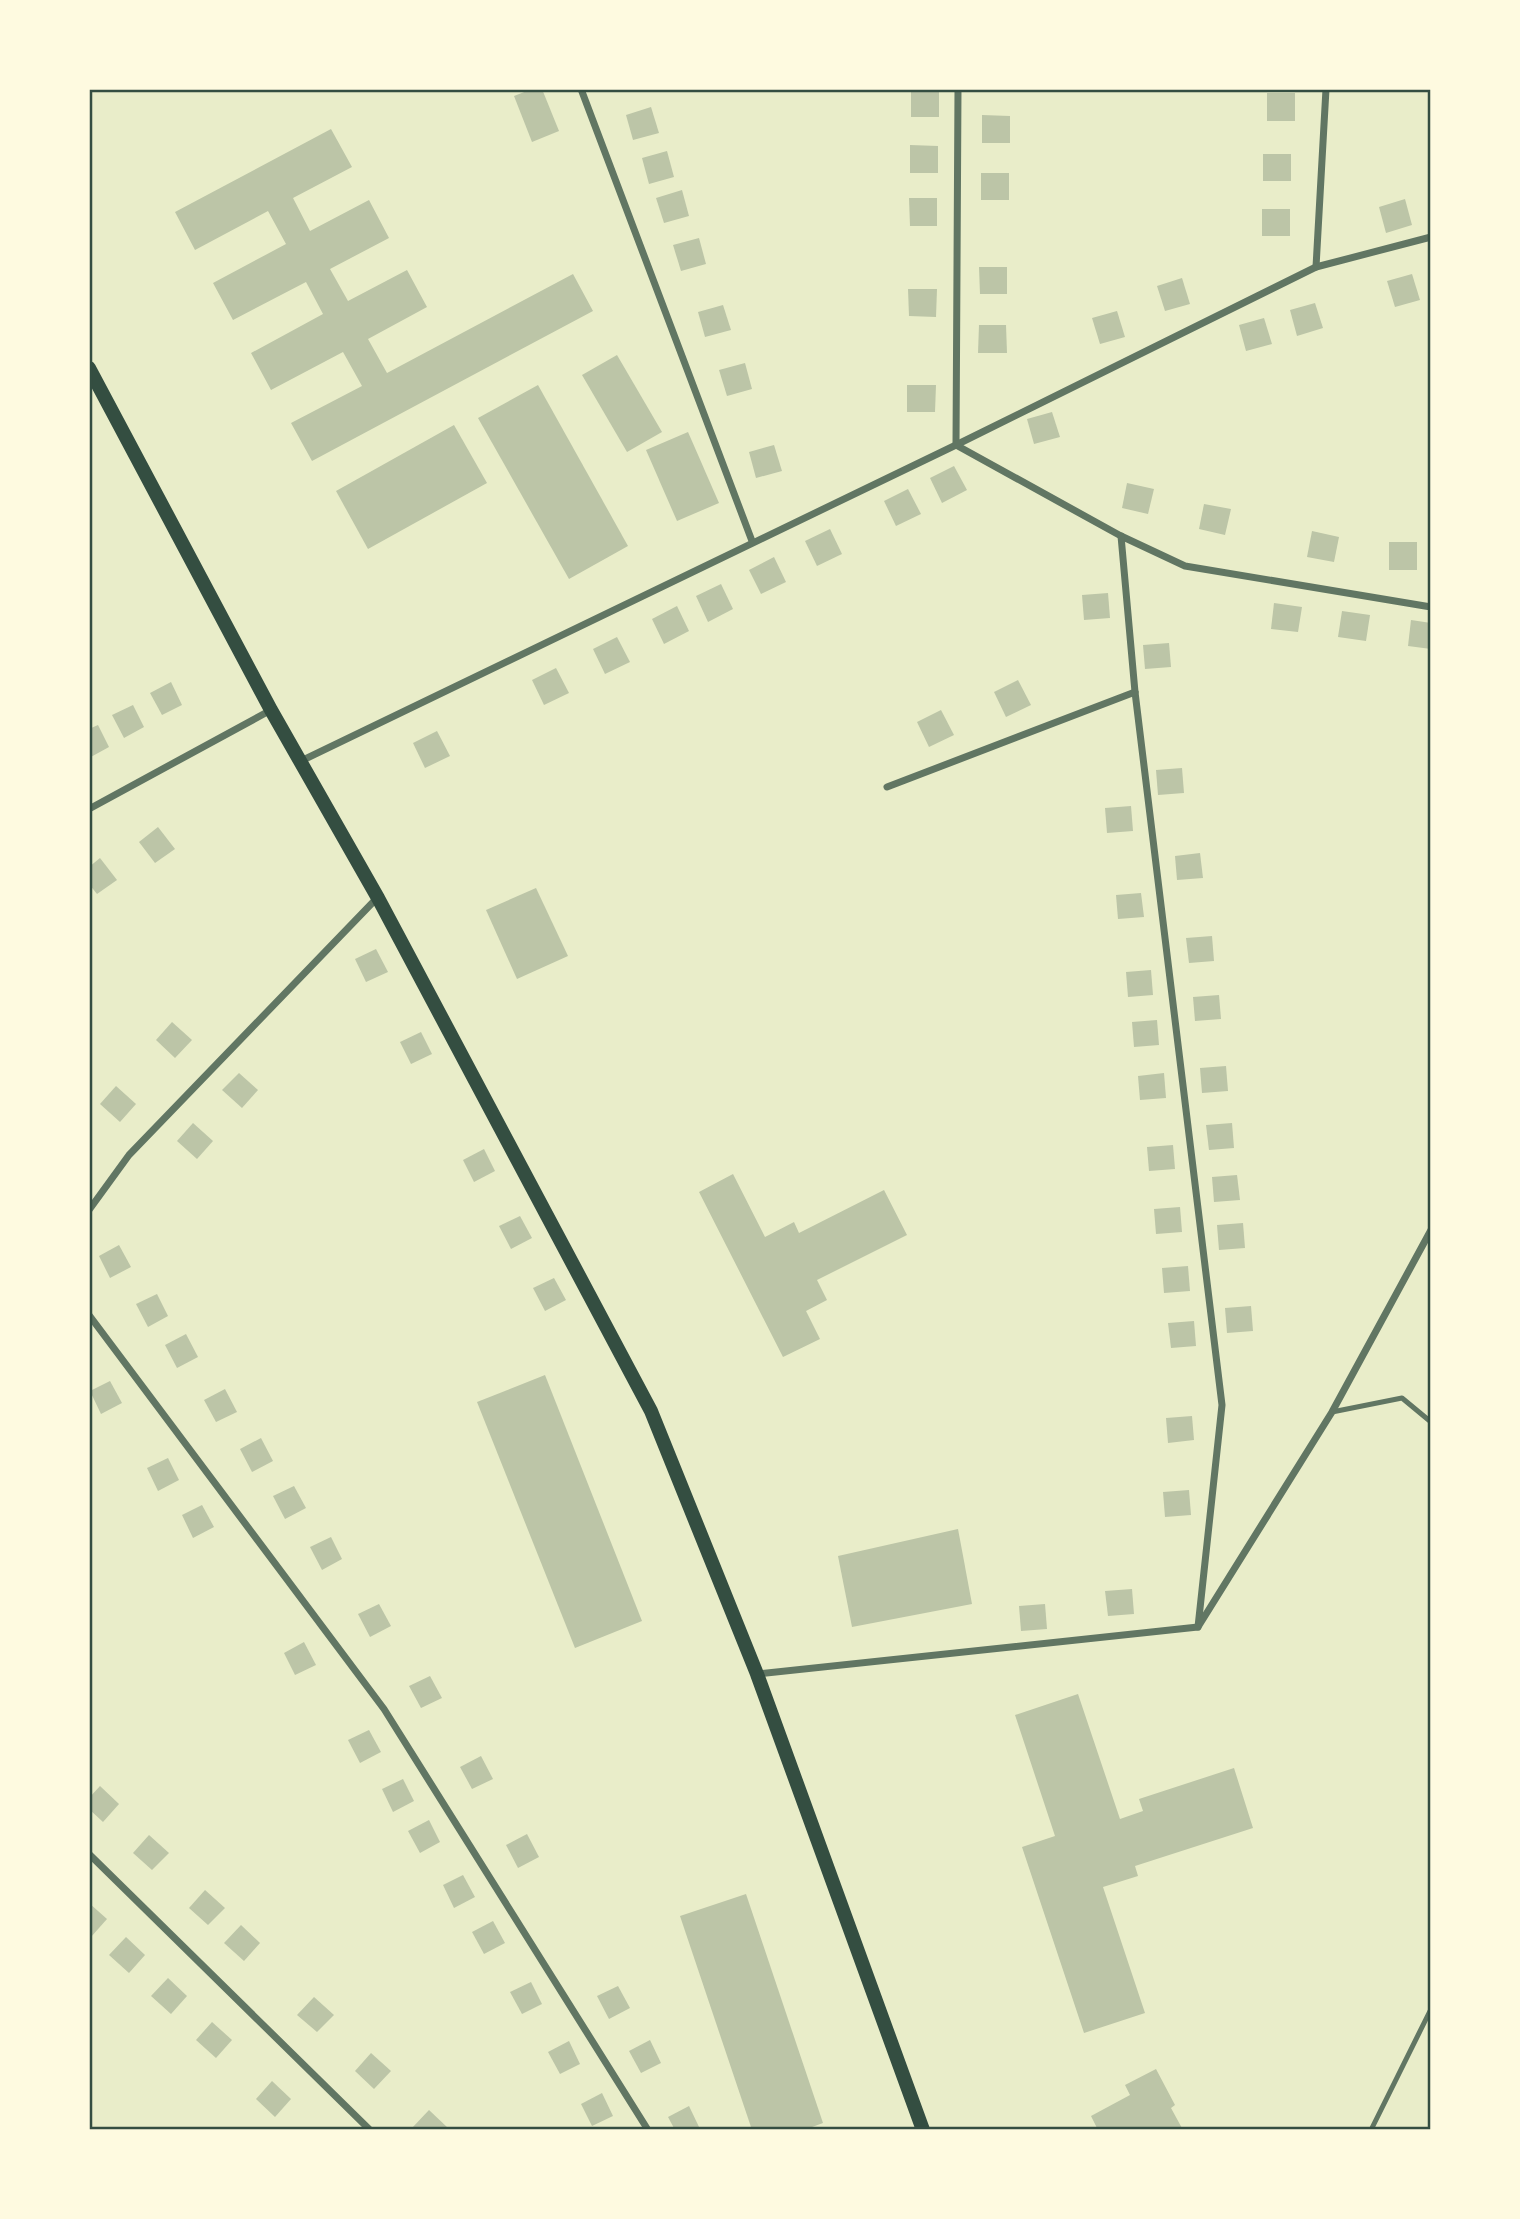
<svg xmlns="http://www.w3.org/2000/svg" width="1520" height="2219" font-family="'IBM Plex Sans',sans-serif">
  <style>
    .building { fill: #bcc5a7 }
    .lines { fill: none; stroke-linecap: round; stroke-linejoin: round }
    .service { stroke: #617663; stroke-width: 5 }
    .minor { stroke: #617663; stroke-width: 7 }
    .secondary { stroke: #344e41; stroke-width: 14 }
    .neatline { fill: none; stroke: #344e41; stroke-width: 2.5 }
  </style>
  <rect width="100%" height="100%" fill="#e9edc9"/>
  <!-- building -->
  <g class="building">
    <polygon points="532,89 542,89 559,131 532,142 514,96"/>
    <rect x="911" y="90" width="28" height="27"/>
    <rect x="1267" y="93" width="28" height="28"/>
    <polygon points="651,107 659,133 633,140 626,115"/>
    <polygon points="982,115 1010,116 1010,143 982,143"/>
    <polygon points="331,129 352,167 293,198 310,231 369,200 389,238 330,269 348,301 407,270 427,307 368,339 387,373 573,274 593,311 312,461 291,423 362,386 343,352 271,390 251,353 323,314 306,282 233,320 213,283 286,244 268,211 195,250 175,212"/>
    <polygon points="910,145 938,146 938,173 910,173"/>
    <polygon points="667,151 674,177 649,184 642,158"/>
    <rect x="1263" y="154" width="28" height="27"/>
    <rect x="981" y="173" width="28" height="27"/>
    <polygon points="682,190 689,216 664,223 656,198"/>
    <polygon points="909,198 937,198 937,226 910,226"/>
    <polygon points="1405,199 1412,225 1386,233 1379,207"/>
    <rect x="1262" y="209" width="28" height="27"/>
    <polygon points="699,238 706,264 681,271 673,245"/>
    <polygon points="979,267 1007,267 1007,294 980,294"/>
    <polygon points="1412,274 1420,300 1395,307 1387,281"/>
    <polygon points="1182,278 1190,304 1165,311 1157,286"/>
    <polygon points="908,289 937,289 936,317 909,316"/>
    <polygon points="1315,303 1323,328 1297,336 1290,310"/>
    <polygon points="723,305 731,330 705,337 698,312"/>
    <polygon points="1117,311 1125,337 1100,344 1092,318"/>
    <polygon points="1264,318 1272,344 1246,351 1239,325"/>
    <polygon points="979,325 1006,325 1007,353 978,353"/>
    <polygon points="617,355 662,432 627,452 582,375"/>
    <polygon points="745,363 752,389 727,396 719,370"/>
    <polygon points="538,385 628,546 569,579 478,418"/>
    <polygon points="907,385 936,385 935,412 907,412"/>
    <polygon points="1052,412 1060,437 1034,444 1027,419"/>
    <polygon points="454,425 487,483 368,549 336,491"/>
    <polygon points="688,432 719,503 677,521 646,450"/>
    <polygon points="774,445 782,471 756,478 749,452"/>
    <polygon points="954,466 967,490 942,503 930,478"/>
    <polygon points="1127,483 1154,489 1148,514 1122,508"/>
    <polygon points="908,489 921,514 896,526 884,501"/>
    <polygon points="1204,504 1231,509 1225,535 1199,529"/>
    <polygon points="830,529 842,554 817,566 805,541"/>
    <polygon points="1312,531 1339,537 1334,562 1307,557"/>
    <rect x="1389" y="542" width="28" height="28"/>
    <polygon points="774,557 786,582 761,594 749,570"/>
    <polygon points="721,584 733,609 708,622 696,596"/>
    <polygon points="1108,593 1110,618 1084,620 1082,595"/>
    <polygon points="1274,603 1302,607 1298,632 1271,629"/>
    <polygon points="677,606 689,631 664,644 652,619"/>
    <polygon points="1342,611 1370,615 1366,641 1338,637"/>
    <polygon points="1411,620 1431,623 1431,649 1408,646"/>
    <polygon points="617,637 630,662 605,674 593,649"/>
    <polygon points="1169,643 1171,667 1145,669 1143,645"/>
    <polygon points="556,668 569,693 544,705 532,680"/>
    <polygon points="1018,680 1031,705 1006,717 994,692"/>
    <polygon points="171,682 182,705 162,715 150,693"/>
    <polygon points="133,705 144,727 124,738 112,715"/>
    <polygon points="941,710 954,735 929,747 917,722"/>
    <polygon points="98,725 109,747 89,758 89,729"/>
    <polygon points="437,731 450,756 425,768 413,743"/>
    <polygon points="1182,768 1184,793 1158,795 1156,770"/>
    <polygon points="1131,806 1133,831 1107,833 1105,808"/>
    <polygon points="158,827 175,849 155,863 139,842"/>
    <polygon points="1200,853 1203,878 1177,880 1175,856"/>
    <polygon points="100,858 117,880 97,894 89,884 89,867"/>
    <polygon points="536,888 568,956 517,979 486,910"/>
    <polygon points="1141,893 1144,917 1118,919 1116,895"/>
    <polygon points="1212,936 1214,961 1189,963 1186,938"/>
    <polygon points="376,949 388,972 366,982 355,959"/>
    <polygon points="1151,970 1153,995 1128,997 1126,972"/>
    <polygon points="1219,995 1221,1019 1195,1021 1193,997"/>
    <polygon points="1157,1020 1159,1045 1134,1047 1132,1022"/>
    <polygon points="172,1022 192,1040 175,1058 156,1040"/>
    <polygon points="421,1032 432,1054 411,1064 400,1042"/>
    <polygon points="1226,1066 1228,1091 1202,1093 1200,1068"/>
    <polygon points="239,1073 258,1090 242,1108 222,1090"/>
    <polygon points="1164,1073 1166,1098 1140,1100 1138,1076"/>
    <polygon points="116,1086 136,1104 120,1122 100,1104"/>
    <polygon points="193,1123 213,1141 197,1159 177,1141"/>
    <polygon points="1232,1123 1234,1148 1209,1150 1206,1125"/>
    <polygon points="1173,1145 1175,1169 1149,1171 1147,1147"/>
    <polygon points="484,1149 495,1171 474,1182 463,1160"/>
    <polygon points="733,1174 765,1237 794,1222 799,1233 884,1190 907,1235 817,1280 827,1300 806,1311 820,1339 783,1357 699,1192"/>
    <polygon points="1237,1175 1240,1200 1214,1202 1212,1177"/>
    <polygon points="1180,1207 1182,1232 1156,1234 1154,1209"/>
    <polygon points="520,1216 532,1238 511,1249 499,1226"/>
    <polygon points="1243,1223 1245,1248 1219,1250 1217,1225"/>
    <polygon points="119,1245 131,1267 110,1278 99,1256"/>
    <polygon points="1188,1266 1190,1291 1164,1293 1162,1268"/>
    <polygon points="554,1278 566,1300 545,1311 533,1288"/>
    <polygon points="157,1294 168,1316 148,1327 136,1304"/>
    <polygon points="1251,1306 1253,1331 1227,1333 1225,1308"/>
    <polygon points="1194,1321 1196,1346 1171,1348 1168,1323"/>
    <polygon points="186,1334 198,1357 177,1368 165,1345"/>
    <polygon points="545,1375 642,1621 575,1648 477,1402"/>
    <polygon points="110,1381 122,1403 101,1414 90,1391"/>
    <polygon points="225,1389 237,1412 216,1422 204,1400"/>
    <polygon points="1192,1416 1194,1440 1168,1443 1166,1418"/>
    <polygon points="261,1438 273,1461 252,1472 240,1449"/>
    <polygon points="168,1458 179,1480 158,1491 147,1468"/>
    <polygon points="294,1486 306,1508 285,1519 273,1496"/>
    <polygon points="1189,1490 1191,1515 1165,1517 1163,1492"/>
    <polygon points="202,1505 214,1527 193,1538 182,1515"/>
    <polygon points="958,1529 972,1604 852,1627 838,1556"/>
    <polygon points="331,1537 342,1559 322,1570 310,1547"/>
    <polygon points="1132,1589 1134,1614 1108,1616 1105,1591"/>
    <polygon points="379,1604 391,1626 370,1637 358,1614"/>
    <polygon points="1045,1604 1047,1629 1021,1631 1019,1606"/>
    <polygon points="304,1642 316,1665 295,1675 284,1653"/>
    <polygon points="430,1676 442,1698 421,1708 409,1686"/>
    <polygon points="1078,1694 1120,1819 1143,1811 1139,1799 1234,1768 1253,1828 1135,1866 1138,1876 1103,1887 1145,2013 1084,2033 1022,1847 1055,1836 1015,1715"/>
    <polygon points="369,1730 381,1752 360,1763 348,1740"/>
    <polygon points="481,1756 493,1779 472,1789 460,1767"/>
    <polygon points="403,1779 414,1801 393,1812 382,1789"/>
    <polygon points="100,1786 119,1804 103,1822 89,1809 89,1798"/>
    <polygon points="429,1820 440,1842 420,1853 408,1831"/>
    <polygon points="527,1834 539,1857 518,1868 506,1845"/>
    <polygon points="149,1835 169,1853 152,1870 133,1853"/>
    <polygon points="463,1875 475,1897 454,1908 443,1885"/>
    <polygon points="205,1890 225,1908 208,1925 189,1908"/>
    <polygon points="746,1894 823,2123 804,2130 752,2130 680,1916"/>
    <polygon points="89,1903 107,1919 91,1937 89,1936"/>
    <polygon points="493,1921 505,1943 484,1954 472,1932"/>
    <polygon points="241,1925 260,1943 244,1961 224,1943"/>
    <polygon points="126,1937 145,1955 129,1973 109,1955"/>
    <polygon points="168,1978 187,1996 171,2014 151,1996"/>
    <polygon points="531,1982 542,2004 522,2014 510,1992"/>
    <polygon points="618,1986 630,2008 609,2019 597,1996"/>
    <polygon points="314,1997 334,2015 317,2032 297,2015"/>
    <polygon points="212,2022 232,2040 216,2058 196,2040"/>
    <polygon points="650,2040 661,2063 641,2073 629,2051"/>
    <polygon points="569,2041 580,2064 560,2074 548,2052"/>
    <polygon points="371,2053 391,2071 374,2089 355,2071"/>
    <polygon points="1156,2069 1175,2105 1171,2108 1183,2130 1098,2130 1091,2116 1130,2095 1125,2085"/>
    <polygon points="272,2081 291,2099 275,2117 256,2099"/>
    <polygon points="602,2093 613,2116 592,2126 581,2104"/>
    <polygon points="689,2106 700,2129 675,2130 668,2117"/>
    <polygon points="429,2110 448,2128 446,2130 412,2128"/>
  </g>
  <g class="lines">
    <!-- service -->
    <g class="service">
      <polyline points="1332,1412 1402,1398 1431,1422"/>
      <polyline points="1371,2130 1431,2009"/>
    </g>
    <!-- minor -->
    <g class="minor">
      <polyline points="581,89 752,541"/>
      <polyline points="958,89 956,445 1121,536 1185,566 1431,607"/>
      <polyline points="1316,267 1326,89"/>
      <polyline points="1121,536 1135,692 1222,1405 1198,1627"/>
      <polyline points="301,761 956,445 1316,267 1431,237"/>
      <polyline points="887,787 1135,692"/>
      <polyline points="89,809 271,710"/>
      <polyline points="89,1210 129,1155 377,898"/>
      <polyline points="89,1315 384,1709 648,2130"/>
      <polyline points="758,1674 1198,1627 1332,1412 1431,1230"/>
      <polyline points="89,1854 370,2130"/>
    </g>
    <!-- secondary -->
    <polyline class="secondary" points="89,368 271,710 378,898 651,1411 757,1674 923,2130"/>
  </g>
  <!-- border -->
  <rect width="1520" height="2219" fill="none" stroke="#fefae0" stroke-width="182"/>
  <rect x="91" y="91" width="1338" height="2037" class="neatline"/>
</svg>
